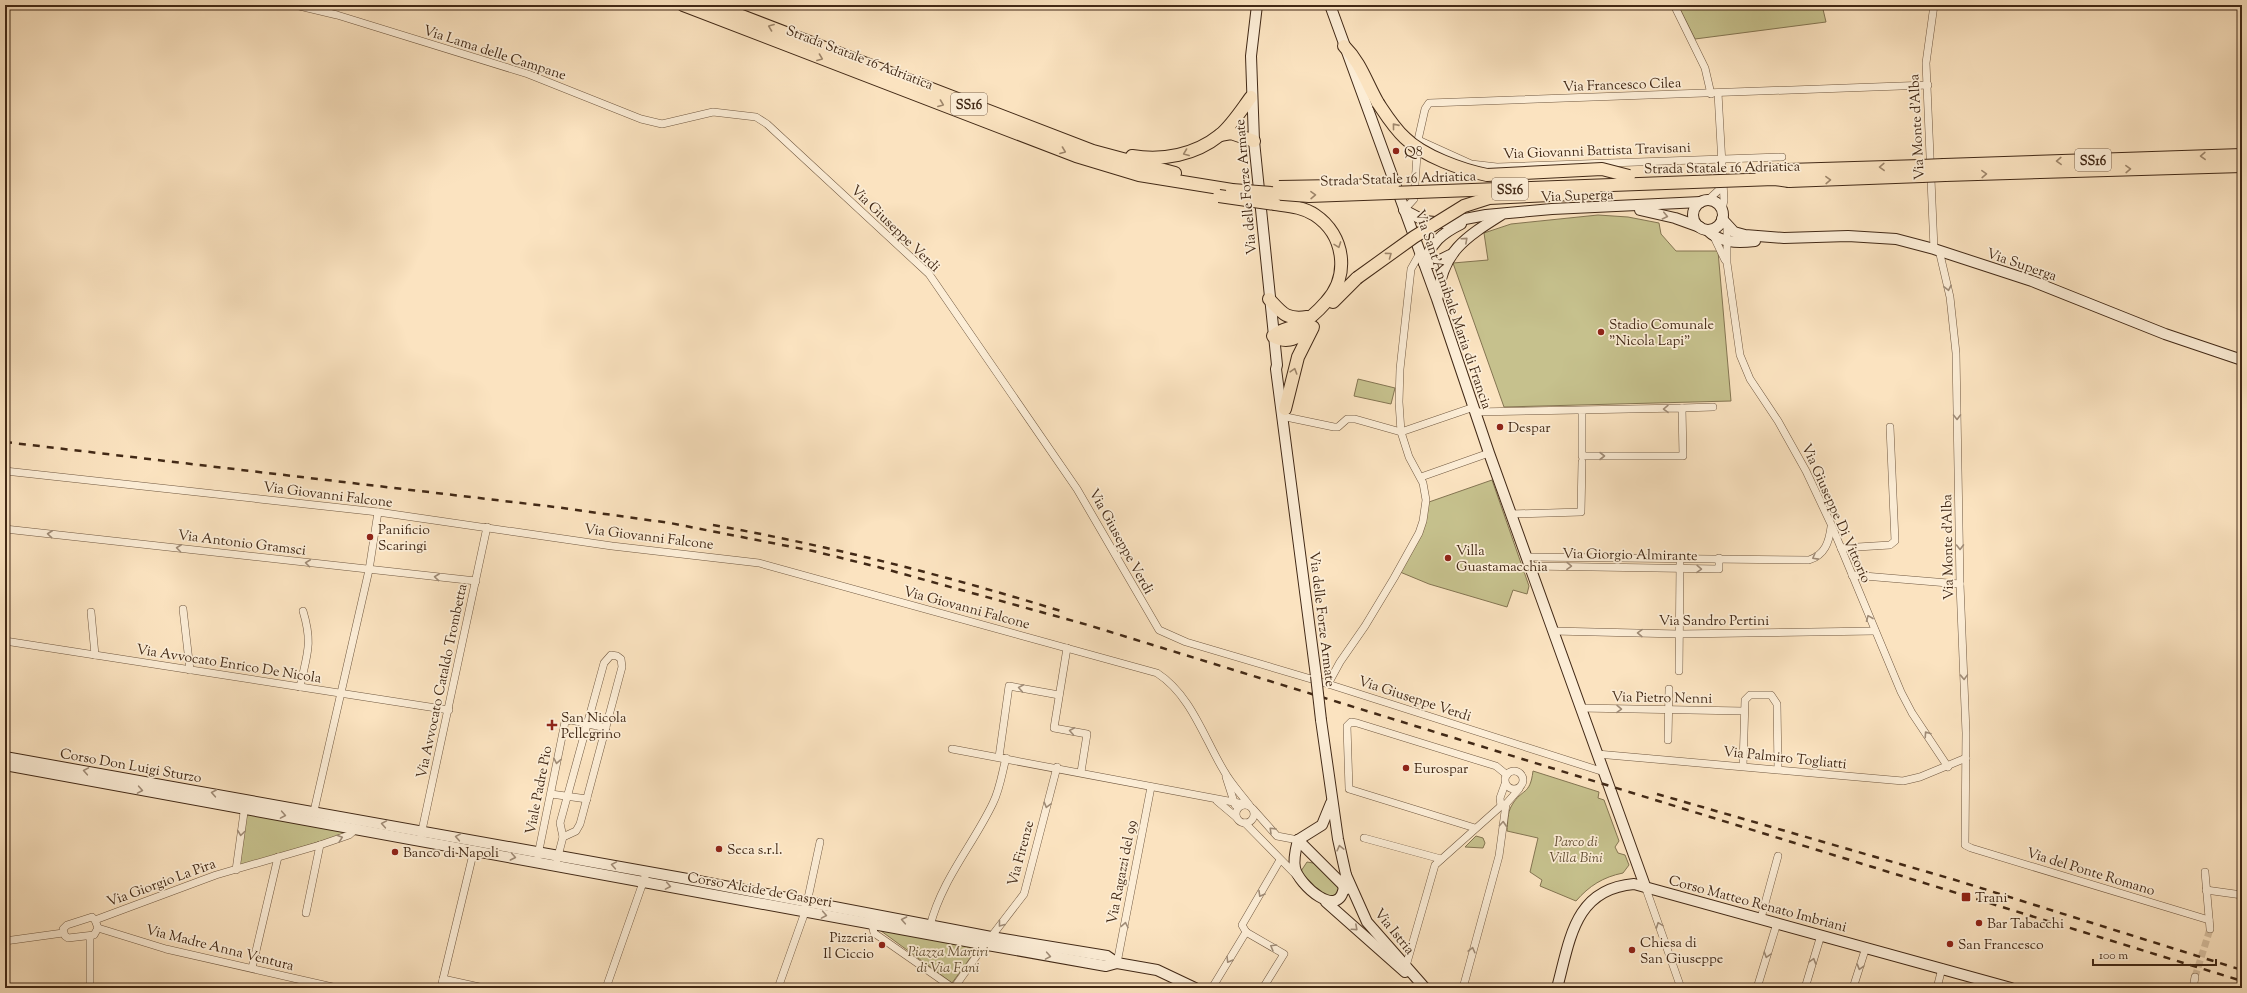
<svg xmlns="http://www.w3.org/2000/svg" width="2247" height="993" font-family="'Sorts Mill Goudy',serif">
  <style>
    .green { fill: #c6c18d; stroke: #847552 }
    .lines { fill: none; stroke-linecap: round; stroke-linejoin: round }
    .street-tunnel { stroke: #d6be9e; stroke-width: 7; stroke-dasharray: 7 3.5; stroke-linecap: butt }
    .street-casing { stroke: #705840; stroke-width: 8 }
    .secondary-casing { stroke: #422916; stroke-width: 12 }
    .highway-casing { stroke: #422916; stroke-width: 14 }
    .street { stroke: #fcedd6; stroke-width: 7 }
    .secondary { stroke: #fcedd6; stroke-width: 10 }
    .highway { stroke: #fbe3c0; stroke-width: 12 }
    .rail { stroke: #422916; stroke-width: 2.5; stroke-dasharray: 7 7; stroke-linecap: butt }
    .secondary-bridge-casing { stroke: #422916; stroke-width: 12; stroke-linecap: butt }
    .highway-bridge-casing { stroke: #422916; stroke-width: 14; stroke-linecap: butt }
    .secondary-bridge { stroke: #fcedd6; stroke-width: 10 }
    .highway-bridge { stroke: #fbe3c0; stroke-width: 12 }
    .oneway { stroke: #9e866b }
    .oneway2 { stroke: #9f8b76 }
    .poi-dot { fill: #8f2418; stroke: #fcedd6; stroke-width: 1.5 }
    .labels { text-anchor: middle; stroke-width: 3.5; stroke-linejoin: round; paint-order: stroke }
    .shield { fill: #fcedd6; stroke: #7a6450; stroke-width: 1 }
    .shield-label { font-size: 13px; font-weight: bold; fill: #422916 }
    .street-label { font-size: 14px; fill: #422916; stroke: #fcedd6 }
    .poi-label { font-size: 14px; fill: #422916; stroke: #fcedd6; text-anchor: start }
    .park-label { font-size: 14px; font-style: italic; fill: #634f34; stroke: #fcedd6 }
  </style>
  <rect width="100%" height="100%" fill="#fbe3c0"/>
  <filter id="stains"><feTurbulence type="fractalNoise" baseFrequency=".005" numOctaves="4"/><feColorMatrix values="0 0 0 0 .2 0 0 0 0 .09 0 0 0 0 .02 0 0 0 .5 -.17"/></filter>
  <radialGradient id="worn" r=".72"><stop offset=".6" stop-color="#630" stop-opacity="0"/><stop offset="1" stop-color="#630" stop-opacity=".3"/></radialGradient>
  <!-- green -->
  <g class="green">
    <polygon points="1678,5 1822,5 1826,22 1695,39"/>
    <polygon points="1598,215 1628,217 1659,223 1661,234 1676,251 1718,251 1731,401 1504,407 1453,263 1488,260 1484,233 1511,224"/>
    <polygon points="1358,379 1395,388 1391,404 1354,396"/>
    <polygon points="1492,480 1529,586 1527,594 1513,590 1507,607 1429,584 1400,572 1429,502"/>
    <path d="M1533,771L1599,792L1598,798L1604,800L1619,841L1615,847L1618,853L1625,855L1629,865L1623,873C1603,877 1589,886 1576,901L1540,886L1542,880L1530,872L1538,838L1507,831C1508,822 1507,813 1512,805C1522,788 1530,796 1533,771Z"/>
    <polygon points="247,812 349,829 345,834 239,866"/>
    <polygon points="1476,836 1483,838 1485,843 1483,848 1465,847"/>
    <polygon points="1307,862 1313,863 1337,884 1339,887 1336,895 1332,898 1325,897 1302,875 1301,871"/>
    <polygon points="877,928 977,947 976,950 952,983"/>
  </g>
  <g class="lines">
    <!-- street-tunnel -->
    <polyline class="street-tunnel" points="2195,977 2210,929"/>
    <defs>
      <g id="street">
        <polyline points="295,5 337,15 528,74 641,119 662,124 713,112 756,117 767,124 929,274 1077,489 1159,630 1186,642 1328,684 1604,772"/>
        <polyline points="1674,5 1705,68 1711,94"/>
        <polyline points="1934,5 1926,63 1934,249"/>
        <polyline points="1718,93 1724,200 1722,210"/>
        <polyline points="1418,140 1471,164 1497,167 1782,157"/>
        <polyline points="1708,200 1722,187"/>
        <polyline points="1404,210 1414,199 1418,140 1425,109 1429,103 1928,85"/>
        <polyline points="1727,227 1727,263 1740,355 1750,379 1778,421 1806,471 1831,524 1901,692 1912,713 1948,767"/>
        <polyline points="1714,237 1725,260"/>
        <polyline points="1939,250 1950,297 1956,353 1960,584 1966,733 1965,845 1971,848 2209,920"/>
        <polyline points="1682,408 1713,407"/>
        <polyline points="1475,412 1682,408 1683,456 1582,456 1582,410"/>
        <polyline points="1286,417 1334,427 1338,427 1347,419 1355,419 1401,432 1474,407"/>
        <path d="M5,471L378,512L612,546L759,563L1157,673C1191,695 1204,738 1224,771C1231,784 1242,795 1250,806"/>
        <polyline points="1421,477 1489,453"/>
        <polyline points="1511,514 1581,512 1582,462"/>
        <polyline points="5,529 476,581"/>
        <polyline points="1841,548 1890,545 1895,541 1890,427"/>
        <path d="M1527,557L1809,560C1825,555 1829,542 1831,527"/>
        <polyline points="1530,566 1719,569 1719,558"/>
        <polyline points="1852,575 1960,584"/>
        <polyline points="183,609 190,670"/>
        <polyline points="91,612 95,655"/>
        <polyline points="1553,631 1679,634 1875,631"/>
        <polyline points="5,641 449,710"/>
        <polyline points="1067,648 1054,728 1087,734 1081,772"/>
        <polygon points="611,655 617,656 621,659 622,667 580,824 576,831 563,837 560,823 604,663"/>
        <polyline points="1679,671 1680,564"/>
        <polyline points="1328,684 1340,662 1365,626 1394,578 1419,533 1423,521 1426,500 1423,483 1409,457 1401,432 1399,402 1400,369 1411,269 1420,253"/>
        <path d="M300,687C307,654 313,644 303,611"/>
        <polyline points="1580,708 1744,711"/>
        <polyline points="1668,740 1669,689"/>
        <polyline points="952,749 1244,804"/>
        <polyline points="1597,754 1903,781 1920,777 1966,758"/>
        <polyline points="999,757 1009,686 1059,695"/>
        <polyline points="1743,766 1745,700 1750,695 1771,695 1777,704 1778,769"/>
        <circle cx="1514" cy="780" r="9"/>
        <polyline points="1226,777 1235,805"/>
        <polyline points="551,794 587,799"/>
        <polyline points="1217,801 1236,817"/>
        <circle cx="1245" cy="814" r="9"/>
        <polyline points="1501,806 1500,798 1505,784"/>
        <polyline points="1253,809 1277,836 1298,840"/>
        <polyline points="314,811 369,570 378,512"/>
        <polyline points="1245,823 1297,876"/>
        <polyline points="1475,828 1349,789 1347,726 1351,722 1357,723 1496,766 1507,775"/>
        <polyline points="421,835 487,527"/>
        <polyline points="1364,838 1441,859"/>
        <polyline points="538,855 565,722 571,720 606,728"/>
        <polyline points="557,860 563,837"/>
        <polyline points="236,870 245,805"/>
        <polyline points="2205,872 2210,929"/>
        <polyline points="1645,886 1681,988"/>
        <polyline points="2206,890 2242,895"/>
        <polyline points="306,913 320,845"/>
        <polygon points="92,917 95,920 98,928 94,935 68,938 65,936 63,929 67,925"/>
        <polyline points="1761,918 1778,856"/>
        <polyline points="95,920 216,875 320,845 349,835 357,828"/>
        <polyline points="871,920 874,933 953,988"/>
        <path d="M930,926C942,879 973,845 993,803C1000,789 1002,773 1006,758"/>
        <polyline points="98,928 166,949 337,988"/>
        <polyline points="1246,932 1284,954 1263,988"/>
        <polyline points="1246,932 1242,925 1280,860"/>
        <polyline points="991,937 1024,894 1057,767"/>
        <polyline points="5,941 63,933"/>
        <polyline points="1117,963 1151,787"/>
        <polyline points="1406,966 1435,865 1501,806 1506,804 1519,789"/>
        <polyline points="252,968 278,857"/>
        <polyline points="443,979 474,850"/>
        <polyline points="90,988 90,937"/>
        <polyline points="441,988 443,979 484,988"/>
        <polyline points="606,988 647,871"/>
        <polyline points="778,988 805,912 820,842"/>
        <polyline points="954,988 980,951 982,941"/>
        <polyline points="1212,988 1246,932"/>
        <polyline points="1463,988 1499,856 1506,804"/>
        <polyline points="1757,988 1777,923"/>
        <polyline points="1805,988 1821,935"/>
        <polyline points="1853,988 1866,947"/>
        <polyline points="1937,988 1942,968"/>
        <polyline points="2193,988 2195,977"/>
      </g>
      <g id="secondary">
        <polyline points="1257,5 1251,56 1254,141 1277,365 1276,369 1316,676"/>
        <polyline points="1330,5 1437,299 1489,453 1645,886"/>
        <circle cx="1708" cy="215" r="15"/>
        <polyline points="1404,210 1425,221 1444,223 1486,215 1552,209 1701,202"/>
        <polyline points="1640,210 1675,218 1700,227"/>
        <polyline points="1722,219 1734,232 1745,235 1784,238 1848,236 1896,239 1934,249 2032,281 2165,334 2242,360"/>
        <path d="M1707,230C1720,243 1737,243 1755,241"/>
        <path d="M1424,263C1432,242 1441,234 1461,224"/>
        <polyline points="1424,263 1434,263 1450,255"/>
        <path d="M1438,296C1442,252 1466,237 1501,215"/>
        <polyline points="1321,720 1338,839 1346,875 1343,885"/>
        <polyline points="5,757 693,880 991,937 1107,956 1117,963 1157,970 1195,988"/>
        <polyline points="5,765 982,944 1106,966 1117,963"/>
        <path d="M1298,840C1296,848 1293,859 1295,868C1298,884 1340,922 1344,886"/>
        <polyline points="1298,840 1347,889"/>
        <polyline points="1298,840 1322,825 1331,803"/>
        <polyline points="1346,875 1367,922 1425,988"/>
        <polyline points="1326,902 1405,972"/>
        <path d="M1557,988C1570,940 1574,889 1634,884L2011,988"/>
      </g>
      <g id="highway">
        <polyline points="683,5 1076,156 1139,175 1232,190"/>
        <polyline points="713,5 1093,151 1175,173"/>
        <path d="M1344,46C1361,63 1366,82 1378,103"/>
        <polyline points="1220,135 1231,133 1254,141"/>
        <path d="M1132,156C1163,161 1195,155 1220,135C1232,125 1242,109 1251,97"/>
        <polyline points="1944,165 2242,155"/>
        <polyline points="1788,170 1921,166"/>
        <polyline points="1945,175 2242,166"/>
        <polyline points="1789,181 1922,176"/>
        <path d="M1275,204C1289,206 1303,207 1315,215C1345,235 1350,276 1326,302C1319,310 1310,319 1300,324C1291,329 1282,328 1273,336C1288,345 1297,337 1311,330"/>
        <path d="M1269,299C1282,313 1286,320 1307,317"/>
        <polyline points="1333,302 1357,278"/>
        <polyline points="1285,409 1298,357 1313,327"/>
      </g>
    </defs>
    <!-- street casing -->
    <use href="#street" class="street-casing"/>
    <!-- secondary casing -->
    <use href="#secondary" class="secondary-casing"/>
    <!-- highway casing -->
    <use href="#highway" class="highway-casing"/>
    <!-- street -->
    <use href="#street" class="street"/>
    <!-- secondary -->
    <use href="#secondary" class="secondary"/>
    <!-- highway -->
    <use href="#highway" class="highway"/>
    <!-- rail -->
    <g class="rail">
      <polyline points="5,442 555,507 670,523 813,551 878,567 1088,625 2242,981"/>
      <path d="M713,525C831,546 947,576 1061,611"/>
      <polyline points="1657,794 1952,879 2242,970"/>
    </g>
    <defs>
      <polyline id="secondary-bridge" points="1316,676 1321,720"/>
      <g id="highway-bridge">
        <path d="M1378,103C1386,115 1394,128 1405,138C1423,156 1462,170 1487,175L1602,169L1629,176"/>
        <polyline points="1921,166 1944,165"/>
        <polyline points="1761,171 1788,170"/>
        <polyline points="1922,176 1945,175"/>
        <polyline points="1279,187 1393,185"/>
        <polyline points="1232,190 1309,196 1774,179 1789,181"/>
        <polyline points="1219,196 1275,204"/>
        <polyline points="1357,278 1414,237 1464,206 1489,198 1594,193"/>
      </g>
    </defs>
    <!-- secondary-bridge casing -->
    <use href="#secondary-bridge" class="secondary-bridge-casing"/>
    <!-- highway-bridge casing -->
    <use href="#highway-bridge" class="highway-bridge-casing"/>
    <!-- secondary-bridge -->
    <use href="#secondary-bridge" class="secondary-bridge"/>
    <!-- highway-bridge -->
    <use href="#highway-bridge" class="highway-bridge"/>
  </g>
  <!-- one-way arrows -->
  <defs><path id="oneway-chevron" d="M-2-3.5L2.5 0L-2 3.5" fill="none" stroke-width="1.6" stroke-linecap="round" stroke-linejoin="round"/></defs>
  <g class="oneway">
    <use href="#oneway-chevron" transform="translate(771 27) rotate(-159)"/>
    <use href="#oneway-chevron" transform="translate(820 58) rotate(21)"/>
    <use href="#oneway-chevron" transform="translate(941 104) rotate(21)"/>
    <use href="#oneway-chevron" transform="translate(1395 126) rotate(-129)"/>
    <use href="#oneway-chevron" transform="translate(1063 151) rotate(21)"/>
    <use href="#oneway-chevron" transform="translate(1186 153) rotate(159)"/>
    <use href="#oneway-chevron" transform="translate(2203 156) rotate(178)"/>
    <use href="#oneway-chevron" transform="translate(2059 161) rotate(178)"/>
    <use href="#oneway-chevron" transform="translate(1882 167) rotate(178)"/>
    <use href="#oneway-chevron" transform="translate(2128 169) rotate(-2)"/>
    <use href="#oneway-chevron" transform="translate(1984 174) rotate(-2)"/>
    <use href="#oneway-chevron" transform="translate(1828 180) rotate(-2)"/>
    <use href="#oneway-chevron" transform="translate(1313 195) rotate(-1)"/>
    <use href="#oneway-chevron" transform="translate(1338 245) rotate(70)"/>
    <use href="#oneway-chevron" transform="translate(1389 255) rotate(-36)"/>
    <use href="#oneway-chevron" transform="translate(1294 371) rotate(-73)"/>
  </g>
  <g class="oneway2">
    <use href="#oneway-chevron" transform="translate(1665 216) rotate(13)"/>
    <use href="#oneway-chevron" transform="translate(1465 240) rotate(-42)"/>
    <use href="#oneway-chevron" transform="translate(1948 288) rotate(78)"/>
    <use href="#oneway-chevron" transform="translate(1666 409) rotate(179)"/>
    <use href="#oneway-chevron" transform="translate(1957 417) rotate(89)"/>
    <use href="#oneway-chevron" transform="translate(1602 456)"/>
    <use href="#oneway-chevron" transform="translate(50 534) rotate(-174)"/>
    <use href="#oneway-chevron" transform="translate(1960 547) rotate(89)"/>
    <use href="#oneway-chevron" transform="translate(179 548) rotate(-173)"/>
    <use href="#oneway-chevron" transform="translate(1815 557) rotate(151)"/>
    <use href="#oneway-chevron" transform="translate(308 563) rotate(-173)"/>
    <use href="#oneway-chevron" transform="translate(1569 566) rotate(1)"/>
    <use href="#oneway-chevron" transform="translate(1699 569) rotate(2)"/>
    <use href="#oneway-chevron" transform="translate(437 577) rotate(-174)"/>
    <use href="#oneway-chevron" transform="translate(1869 618) rotate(-112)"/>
    <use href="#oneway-chevron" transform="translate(1640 633) rotate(-179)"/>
    <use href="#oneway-chevron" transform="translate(1964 677) rotate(88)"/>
    <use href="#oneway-chevron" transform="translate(1021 688) rotate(-170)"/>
    <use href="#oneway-chevron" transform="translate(1619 709) rotate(1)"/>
    <use href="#oneway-chevron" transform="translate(1072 731) rotate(-170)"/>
    <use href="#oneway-chevron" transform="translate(1927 734) rotate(-124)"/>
    <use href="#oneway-chevron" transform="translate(557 761) rotate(101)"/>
    <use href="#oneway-chevron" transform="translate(86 771) rotate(-170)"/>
    <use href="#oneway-chevron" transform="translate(140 790) rotate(10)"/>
    <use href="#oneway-chevron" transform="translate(214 793) rotate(-170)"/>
    <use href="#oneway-chevron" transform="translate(1047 805) rotate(105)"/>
    <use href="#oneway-chevron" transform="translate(283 815) rotate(10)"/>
    <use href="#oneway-chevron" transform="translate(384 824) rotate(-170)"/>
    <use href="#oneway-chevron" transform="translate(1503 824) rotate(-86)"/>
    <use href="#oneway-chevron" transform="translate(1272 830) rotate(-136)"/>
    <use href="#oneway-chevron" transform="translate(241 833) rotate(98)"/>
    <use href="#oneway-chevron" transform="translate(458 837) rotate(-170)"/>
    <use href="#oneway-chevron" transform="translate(340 838) rotate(-19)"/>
    <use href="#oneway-chevron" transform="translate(1340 848) rotate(-104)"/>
    <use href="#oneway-chevron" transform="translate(513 857) rotate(11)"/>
    <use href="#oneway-chevron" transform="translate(614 865) rotate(-170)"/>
    <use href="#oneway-chevron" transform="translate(668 886) rotate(10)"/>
    <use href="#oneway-chevron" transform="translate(1261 894) rotate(120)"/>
    <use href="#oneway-chevron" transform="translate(824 915) rotate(10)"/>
    <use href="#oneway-chevron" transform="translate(904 920) rotate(-169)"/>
    <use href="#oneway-chevron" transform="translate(1001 924) rotate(128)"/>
    <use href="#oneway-chevron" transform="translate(1125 925) rotate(-79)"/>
    <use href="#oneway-chevron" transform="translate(1659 925) rotate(-110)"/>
    <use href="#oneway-chevron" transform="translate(1355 928) rotate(42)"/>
    <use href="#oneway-chevron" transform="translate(1273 947) rotate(-150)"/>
    <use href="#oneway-chevron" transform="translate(1472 950) rotate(-76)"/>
    <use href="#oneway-chevron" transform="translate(1767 955) rotate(107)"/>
    <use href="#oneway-chevron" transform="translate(1048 956) rotate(10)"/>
    <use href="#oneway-chevron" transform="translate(1229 960) rotate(121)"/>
    <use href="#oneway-chevron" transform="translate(1813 961) rotate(-73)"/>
    <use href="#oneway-chevron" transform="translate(1860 967) rotate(106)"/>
  </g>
  <!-- markers -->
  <g class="poi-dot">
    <circle cx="1396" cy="151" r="4"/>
    <circle cx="1601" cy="332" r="4"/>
    <circle cx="1500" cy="427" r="4"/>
    <circle cx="370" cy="537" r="4"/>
    <circle cx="1448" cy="558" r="4"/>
    <path d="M550 719h4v4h4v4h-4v4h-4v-4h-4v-4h4z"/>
    <circle cx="1406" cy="768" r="4"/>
    <circle cx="719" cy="849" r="4"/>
    <circle cx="395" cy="852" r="4"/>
    <rect x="1961" y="892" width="10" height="10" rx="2"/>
    <circle cx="1979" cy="923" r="4"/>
    <circle cx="1950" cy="944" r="4"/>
    <circle cx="882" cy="945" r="4"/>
    <circle cx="1632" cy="950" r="4"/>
  </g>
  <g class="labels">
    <!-- shield labels -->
    <g class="shield">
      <rect x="951" y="93" width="36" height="22" rx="3"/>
      <rect x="2075" y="149" width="36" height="22" rx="3"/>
      <rect x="1492" y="178" width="36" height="22" rx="3"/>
    </g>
    <g class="shield-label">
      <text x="969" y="109">SS16</text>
      <text x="2093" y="165">SS16</text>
      <text x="1510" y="194">SS16</text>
    </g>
    <!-- street labels -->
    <g class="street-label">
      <text transform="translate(495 52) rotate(18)" y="5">Via Lama delle Campane</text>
      <text transform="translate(860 57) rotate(21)" y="5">Strada Statale 16 Adriatica</text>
      <text transform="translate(1622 84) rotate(-2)" y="5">Via Francesco Cilea</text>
      <text transform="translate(1916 127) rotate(-93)" y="5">Via Monte d'Alba</text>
      <text transform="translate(1597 150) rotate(-2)" y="5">Via Giovanni Battista Travisani</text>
      <text transform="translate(1722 167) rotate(-1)" y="5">Strada Statale 16 Adriatica</text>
      <text transform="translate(1398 178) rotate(-2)" y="5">Strada Statale 16 Adriatica</text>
      <text transform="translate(1245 187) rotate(-95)" y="5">Via delle Forze Armate</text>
      <text transform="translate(1577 195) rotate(-2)" y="5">Via Superga</text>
      <text transform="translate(896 228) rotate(44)" y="5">Via Giuseppe Verdi</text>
      <text transform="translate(2022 264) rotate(19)" y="5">Via Superga</text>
      <text transform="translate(1454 309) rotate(71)" y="5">Via Sant'Annibale Maria di Francia</text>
      <text transform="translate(328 494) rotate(7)" y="5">Via Giovanni Falcone</text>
      <text transform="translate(1837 513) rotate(66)" y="5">Via Giuseppe Di Vittorio</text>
      <text transform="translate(649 536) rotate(7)" y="5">Via Giovanni Falcone</text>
      <text transform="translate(1122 541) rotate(61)" y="5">Via Giuseppe Verdi</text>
      <text transform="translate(242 542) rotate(7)" y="5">Via Antonio Gramsci</text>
      <text transform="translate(1947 547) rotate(-91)" y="5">Via Monte d'Alba</text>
      <text transform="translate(1630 554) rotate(1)" y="5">Via Giorgio Almirante</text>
      <text transform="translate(967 607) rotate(15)" y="5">Via Giovanni Falcone</text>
      <text transform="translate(1323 619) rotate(83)" y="5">Via delle Forze Armate</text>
      <text x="1714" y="625">Via Sandro Pertini</text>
      <text transform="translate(229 663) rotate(9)" y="5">Via Avvocato Enrico De Nicola</text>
      <text transform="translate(441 681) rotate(-78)" y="5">Via Avvocato Cataldo Trombetta</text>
      <text transform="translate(1662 697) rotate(1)" y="5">Via Pietro Nenni</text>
      <text transform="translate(1415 698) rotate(18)" y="5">Via Giuseppe Verdi</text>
      <text transform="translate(1785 757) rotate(6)" y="5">Via Palmiro Togliatti</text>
      <text transform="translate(131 765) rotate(10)" y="5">Corso Don Luigi Sturzo</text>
      <text transform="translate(538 790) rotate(-79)" y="5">Viale Padre Pio</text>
      <text transform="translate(1020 853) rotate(-75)" y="5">Via Firenze</text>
      <text transform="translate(2091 871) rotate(17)" y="5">Via del Ponte Romano</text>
      <text transform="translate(1121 872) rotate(-79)" y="5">Via Ragazzi del 99</text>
      <text transform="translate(161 882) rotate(-20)" y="5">Via Giorgio La Pira</text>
      <text transform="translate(760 889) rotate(10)" y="5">Corso Alcide de Gasperi</text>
      <text transform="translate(1758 903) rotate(15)" y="5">Corso Matteo Renato Imbriani</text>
      <text transform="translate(1395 931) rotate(51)" y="5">Via Istria</text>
      <text transform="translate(220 947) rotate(14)" y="5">Via Madre Anna Ventura</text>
    </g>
    <!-- poi labels -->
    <g class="poi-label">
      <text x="1404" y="156">Q8</text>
      <text x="1609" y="329">Stadio Comunale<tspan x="1609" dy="16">"Nicola Lapi"</tspan></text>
      <text x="1508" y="432">Despar</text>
      <text x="378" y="534">Panificio<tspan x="378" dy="16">Scaringi</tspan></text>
      <text x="1456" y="555">Villa<tspan x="1456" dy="16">Guastamacchia</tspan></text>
      <text x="561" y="722">San Nicola<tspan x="561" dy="16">Pellegrino</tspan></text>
      <text x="1414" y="773">Eurospar</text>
      <text x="727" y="854">Seca s.r.l.</text>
      <text x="403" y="857">Banco di Napoli</text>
      <text x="1975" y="902">Trani</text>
      <text x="1987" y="928">Bar Tabacchi</text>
      <text x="874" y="942" text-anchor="end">Pizzeria<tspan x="874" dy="16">Il Ciccio</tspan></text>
      <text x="1640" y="947">Chiesa di<tspan x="1640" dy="16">San Giuseppe</tspan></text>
      <text x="1958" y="949">San Francesco</text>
    </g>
    <!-- park labels -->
    <g class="park-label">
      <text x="1576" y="846">Parco di<tspan x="1576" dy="16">Villa Bini</tspan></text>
      <text x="948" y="956">Piazza Martiri<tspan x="948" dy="16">di Via Fani</tspan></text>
    </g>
  </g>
  <!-- margin -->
  <rect width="2247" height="993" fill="none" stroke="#fbe3c0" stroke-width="20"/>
  <rect x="6" y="6" width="2235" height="981" fill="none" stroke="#422916" stroke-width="2"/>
  <rect x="10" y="10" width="2227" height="973" fill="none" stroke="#422916"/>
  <!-- scale -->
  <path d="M2093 959v6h123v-6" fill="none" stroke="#422916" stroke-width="2"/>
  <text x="2099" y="959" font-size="12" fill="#422916" stroke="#fcedd6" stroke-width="3" paint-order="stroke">100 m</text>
  <rect width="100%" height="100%" filter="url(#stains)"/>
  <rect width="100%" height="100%" fill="url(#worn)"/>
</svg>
